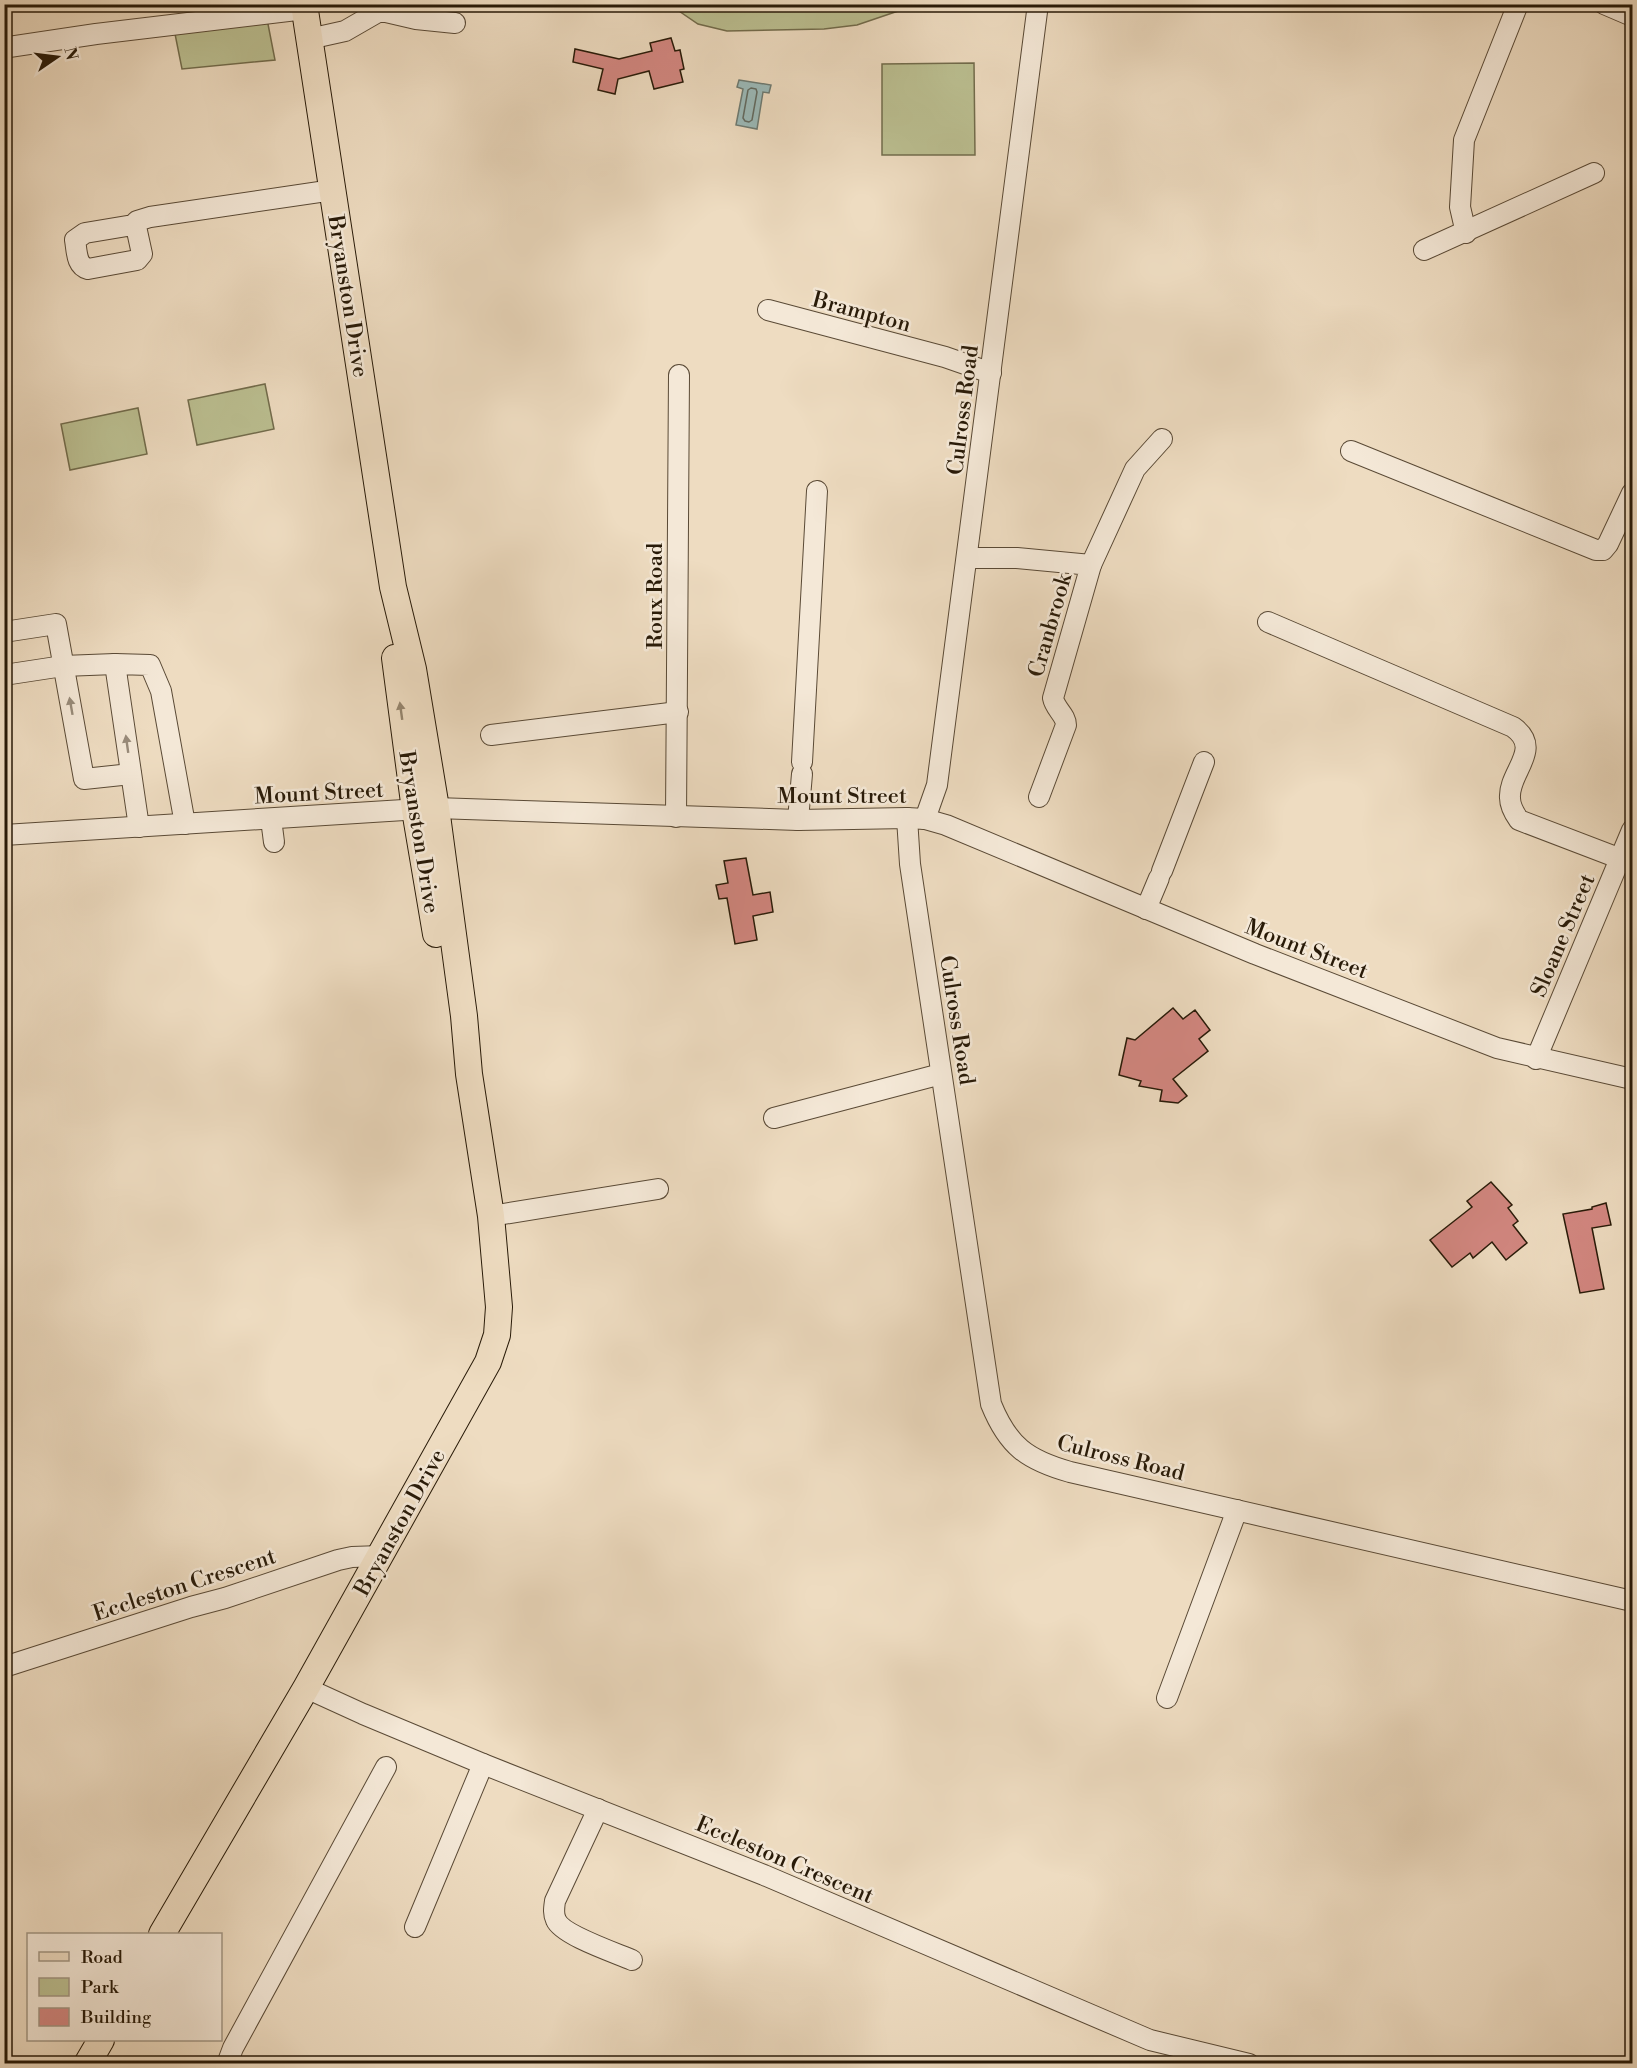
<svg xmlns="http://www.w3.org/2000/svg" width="1637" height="2068" font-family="'Libre Bodoni',serif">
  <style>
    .green { fill: #bbbf91; stroke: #726c4c; stroke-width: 1.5 }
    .water { fill: #9bbab9; stroke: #6d7a72; stroke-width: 1.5 }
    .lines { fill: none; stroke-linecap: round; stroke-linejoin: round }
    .shore { stroke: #626a60; stroke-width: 1.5 }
    .building { fill: #d38781; stroke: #281a08; stroke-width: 1.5 }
    .minor-casing { stroke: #5a4a36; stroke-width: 22 }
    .major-casing { stroke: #281a08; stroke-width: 28 }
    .minor { stroke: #f4e8d7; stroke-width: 20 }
    .major { stroke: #eedcc1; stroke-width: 26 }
    .oneway { fill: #988b7a }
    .oneway2 { fill: #95856e }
    .labels { text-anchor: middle; stroke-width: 5; stroke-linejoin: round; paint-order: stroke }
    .street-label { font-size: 22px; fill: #281a08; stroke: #f4e8d7 }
  </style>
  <rect width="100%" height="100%" fill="#eedcc1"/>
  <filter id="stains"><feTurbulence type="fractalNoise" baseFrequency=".00333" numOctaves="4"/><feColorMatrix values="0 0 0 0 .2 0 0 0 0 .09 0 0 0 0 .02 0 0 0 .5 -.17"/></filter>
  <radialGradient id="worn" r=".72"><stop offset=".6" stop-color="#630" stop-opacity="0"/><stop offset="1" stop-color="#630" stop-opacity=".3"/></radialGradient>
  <!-- green -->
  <g class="green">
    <polygon points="673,5 909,5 904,9 857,25 824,29 727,31 698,24 676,9"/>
    <polygon points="267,19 275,60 182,69 174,29"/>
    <polygon points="974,63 975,155 882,155 882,64"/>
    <polygon points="265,384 274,429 197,445 188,400"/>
    <polygon points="138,408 147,454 70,470 61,424"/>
  </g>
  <!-- water -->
  <polygon class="water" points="739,80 771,85 769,93 763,92 757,129 736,125 743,89 737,87"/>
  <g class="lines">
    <!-- shore -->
    <polygon class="shore" points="751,88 756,89 757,92 752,120 749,122 745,121 743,118 748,90"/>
  </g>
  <!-- building -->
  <g class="building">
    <polygon points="671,38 675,51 680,50 684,69 680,70 683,82 654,89 649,71 618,79 615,94 598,90 603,69 573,62 575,49 619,59 652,51 650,43"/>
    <polygon points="746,858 753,895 770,892 773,912 753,916 757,940 735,944 727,898 719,899 716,885 728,883 724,861"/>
    <polygon points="1173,1008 1183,1019 1195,1010 1210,1030 1199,1039 1208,1051 1173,1079 1187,1096 1178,1103 1160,1101 1162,1090 1139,1086 1141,1081 1119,1075 1127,1038 1135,1040"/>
    <polygon points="1491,1182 1512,1205 1508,1208 1518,1221 1513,1225 1527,1243 1506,1260 1492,1242 1473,1258 1470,1253 1452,1267 1430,1240 1472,1207 1467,1201"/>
    <polygon points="1606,1203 1611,1225 1592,1228 1604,1289 1580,1293 1563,1214 1592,1209 1592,1207"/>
  </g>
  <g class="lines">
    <defs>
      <g id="minor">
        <polyline points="1604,4 1632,16"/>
        <polyline points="309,39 345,31 378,12 386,12 416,19 455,23"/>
        <polyline points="9,47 96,34 305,9"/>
        <path d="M133,225L137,231L142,254L137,260L88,269C76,266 77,251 75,240L85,233L133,225L137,221L150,217L333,190"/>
        <polyline points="1466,233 1460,207 1464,140 1518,4"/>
        <polyline points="1424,250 1594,173"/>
        <polyline points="768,310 945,357 991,373"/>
        <polyline points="1351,451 1596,550 1603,550 1608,544 1632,493"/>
        <path d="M967,558H1017L1091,565L1053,698C1055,709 1066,715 1066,725L1039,797"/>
        <polyline points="1091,565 1135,469 1162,439"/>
        <path d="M1268,622L1513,727C1544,749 1508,772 1510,798C1510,806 1514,813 1519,820L1621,859"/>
        <polyline points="4,632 56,624 84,779 131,774"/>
        <polyline points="4,675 63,666 115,664"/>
        <polyline points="491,735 678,712"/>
        <polyline points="802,762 817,491"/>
        <polyline points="676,817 679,375"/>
        <path d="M907,818L910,864L991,1404C1008,1446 1027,1460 1070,1472L1632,1601"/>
        <polyline points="271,819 274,842"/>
        <polyline points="925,819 937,785 1038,4"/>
        <polyline points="798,820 802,774"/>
        <polyline points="139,827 115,664 150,665 161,691 185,824"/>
        <polyline points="4,835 436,808 798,820 907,818 925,819 946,825 1255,954 1497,1048 1632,1079"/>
        <polyline points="1162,871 1204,762"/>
        <polyline points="1146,909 1159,878"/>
        <polyline points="1536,1059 1632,830"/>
        <polyline points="774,1118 941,1074"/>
        <polyline points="491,1216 658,1189"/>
        <polyline points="4,1667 191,1607 225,1598 338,1560 352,1557 381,1556"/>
        <polyline points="306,1688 363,1714 483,1764 764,1875 1150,2040 1249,2064"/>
        <polyline points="1167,1698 1237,1510"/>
        <path d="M598,1809L555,1901C554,1908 553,1914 556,1920C562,1935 616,1953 632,1960"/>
        <polyline points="415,1927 483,1764"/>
        <polyline points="227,2064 233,2048 386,1767"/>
      </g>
      <g id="major">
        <polyline points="395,658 415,810 436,934"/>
        <polyline points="162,1934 306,1688 488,1362 497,1335 499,1307 491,1216 469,1074 464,1016 436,808 413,669 393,587 304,4"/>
        <polyline points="87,2064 101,2040"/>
      </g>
    </defs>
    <!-- minor casing -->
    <use href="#minor" class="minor-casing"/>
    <!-- major casing -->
    <use href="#major" class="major-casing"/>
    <!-- minor -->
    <use href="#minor" class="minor"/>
    <!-- major -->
    <use href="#major" class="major"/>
  </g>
  <!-- one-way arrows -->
  <defs><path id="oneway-solid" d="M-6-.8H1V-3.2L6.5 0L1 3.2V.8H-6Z" transform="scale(1.5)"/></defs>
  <g class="oneway">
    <use href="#oneway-solid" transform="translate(71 706) rotate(-100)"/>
    <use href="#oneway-solid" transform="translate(127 744) rotate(-98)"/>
  </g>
  <use class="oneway2" href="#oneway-solid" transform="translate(401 711) rotate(-98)"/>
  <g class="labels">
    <!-- street labels -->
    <g class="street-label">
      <text transform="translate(349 296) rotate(81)" y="8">Bryanston Drive</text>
      <text transform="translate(862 311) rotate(15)" y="8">Brampton</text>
      <text transform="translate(962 410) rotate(-83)" y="8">Culross Road</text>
      <text transform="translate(654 596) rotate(-90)" y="8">Roux Road</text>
      <text transform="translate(1049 625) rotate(-74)" y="8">Cranbrook</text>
      <text transform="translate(319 792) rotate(-3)" y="8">Mount Street</text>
      <text x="842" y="803">Mount Street</text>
      <text transform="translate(420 832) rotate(81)" y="8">Bryanston Drive</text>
      <text transform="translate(1562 935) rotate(-67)" y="8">Sloane Street</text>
      <text transform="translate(1307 948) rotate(21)" y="8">Mount Street</text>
      <text transform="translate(958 1020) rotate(81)" y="8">Culross Road</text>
      <text transform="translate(1121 1457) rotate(14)" y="8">Culross Road</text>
      <text transform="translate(399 1522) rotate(-61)" y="8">Bryanston Drive</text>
      <text transform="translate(184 1584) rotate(-18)" y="8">Eccleston Crescent</text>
      <text transform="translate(785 1859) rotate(23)" y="8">Eccleston Crescent</text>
    </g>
  </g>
  <!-- margin -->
  <rect width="1637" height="2068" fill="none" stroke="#eedcc1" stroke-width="24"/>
  <rect x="6" y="6" width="1625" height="2056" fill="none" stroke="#281a08" stroke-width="3"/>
  <rect x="12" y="12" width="1613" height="2044" fill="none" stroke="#281a08" stroke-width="1.5"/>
  <!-- legend -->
  <rect x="27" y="1933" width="195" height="108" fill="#f4e8d7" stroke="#a29684" stroke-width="1.5"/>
  <rect x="39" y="1952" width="30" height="9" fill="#eedcc1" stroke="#a29684" stroke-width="1.5"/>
  <text x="81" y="1963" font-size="18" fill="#281a08">Road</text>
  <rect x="39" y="1978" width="30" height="18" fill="#bbbf91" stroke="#a29684" stroke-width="1.5"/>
  <text x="81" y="1993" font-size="18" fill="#281a08">Park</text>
  <rect x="39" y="2008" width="30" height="18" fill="#d38781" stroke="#a29684" stroke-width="1.5"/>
  <text x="81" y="2023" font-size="18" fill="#281a08">Building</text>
  <!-- north arrow -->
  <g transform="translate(57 57) rotate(76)" stroke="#f4e8d7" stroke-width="4.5" paint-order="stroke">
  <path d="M0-4.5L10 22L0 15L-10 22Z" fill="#281a08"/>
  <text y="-9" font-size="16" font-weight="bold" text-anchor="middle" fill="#281a08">N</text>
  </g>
  <rect width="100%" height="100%" filter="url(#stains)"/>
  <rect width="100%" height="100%" fill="url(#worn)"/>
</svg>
